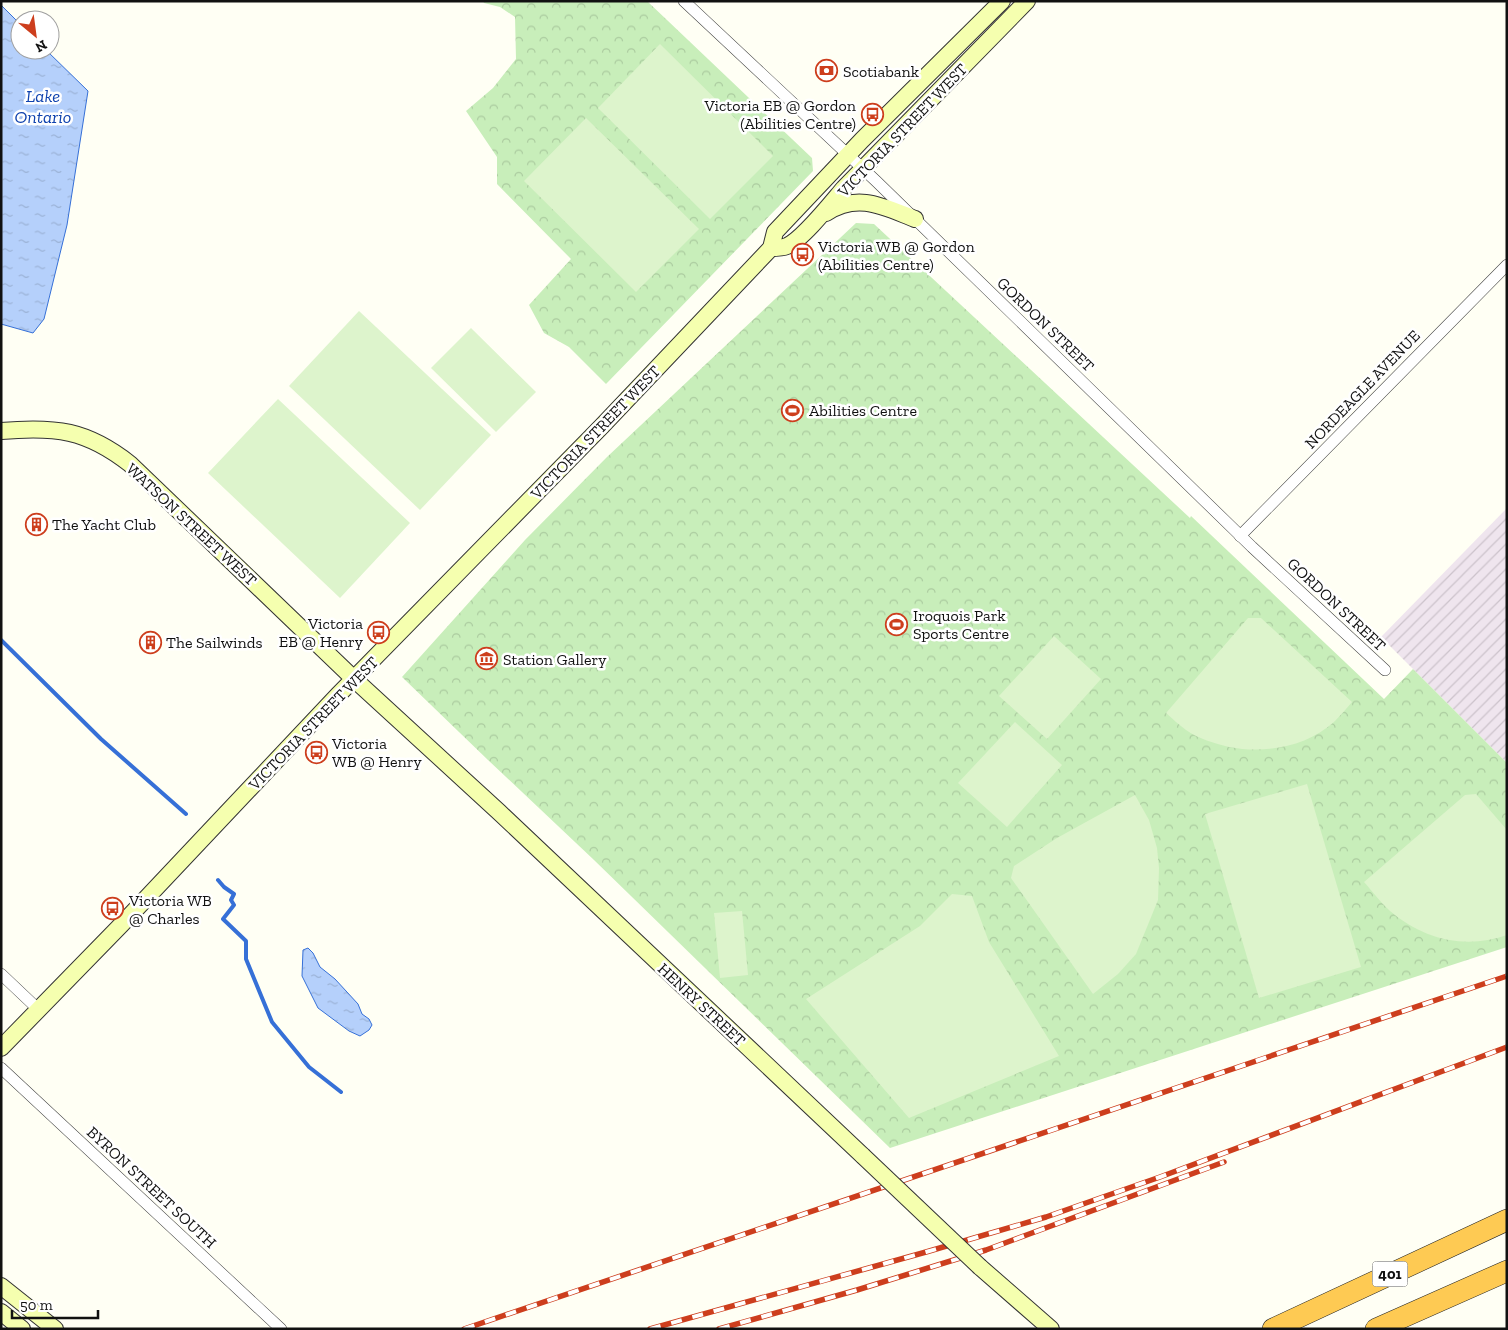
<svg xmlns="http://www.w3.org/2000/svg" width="1508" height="1330" font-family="'Zilla Slab',serif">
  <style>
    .industrial { fill: url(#industrial-furrows) }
    .park { fill: url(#park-crowns) }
    .pitch { fill: #ddf4cc }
    .water { fill: url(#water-ripples); stroke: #3670d7 }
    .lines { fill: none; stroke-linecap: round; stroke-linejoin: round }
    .stream { stroke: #3670d7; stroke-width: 4 }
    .street-casing { stroke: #444; stroke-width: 12 }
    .secondary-casing { stroke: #333; stroke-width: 18 }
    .highway-casing { stroke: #222; stroke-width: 22 }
    .street { stroke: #fff; stroke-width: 11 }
    .secondary { stroke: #f5ffaf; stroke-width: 16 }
    .highway { stroke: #feca53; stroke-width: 21 }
    .rail-casing { stroke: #cd3e1d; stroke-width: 5.5 }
    .rail { stroke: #fff; stroke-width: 4; stroke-dasharray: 11; stroke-linecap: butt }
    .secondary-bridge-casing { stroke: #333; stroke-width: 18; stroke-linecap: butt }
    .secondary-bridge { stroke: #f5ffaf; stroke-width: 16 }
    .labels { text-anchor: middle; stroke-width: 5; stroke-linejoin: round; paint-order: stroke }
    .shield { fill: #fff; stroke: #585858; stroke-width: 1 }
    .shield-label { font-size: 15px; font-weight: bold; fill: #111 }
    .poi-label { font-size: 16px; fill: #111; stroke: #fff; text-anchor: start }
    .street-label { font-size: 16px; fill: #111; stroke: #fff }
    .water-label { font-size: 18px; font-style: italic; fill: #0f42ae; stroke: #fff }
  </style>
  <defs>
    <pattern id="industrial-furrows" width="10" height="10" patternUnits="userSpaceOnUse" patternTransform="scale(1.25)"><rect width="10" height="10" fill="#efe5ee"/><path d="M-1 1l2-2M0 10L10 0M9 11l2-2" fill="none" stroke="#ccc3cb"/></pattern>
    <pattern id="park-crowns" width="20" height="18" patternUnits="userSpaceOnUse" patternTransform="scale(1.25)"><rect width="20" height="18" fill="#c8eeba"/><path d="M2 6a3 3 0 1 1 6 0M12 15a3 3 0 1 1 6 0" fill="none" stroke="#abcb9f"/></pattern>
    <pattern id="water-ripples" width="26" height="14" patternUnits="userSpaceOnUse" patternTransform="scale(1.25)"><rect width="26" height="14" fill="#b5d0fb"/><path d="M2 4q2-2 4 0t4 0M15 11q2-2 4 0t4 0" fill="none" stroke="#9bb2d6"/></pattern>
  </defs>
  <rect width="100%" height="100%" fill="#fffff4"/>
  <!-- industrial -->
  <polygon class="industrial" points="1507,508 1507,763 1381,637"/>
  <!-- park -->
  <g class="park">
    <polygon points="483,1 647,1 812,158 813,171 606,384 569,347 544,333 529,305 571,259 497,184 497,157 466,111 493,88 516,59 515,17 500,7 484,3"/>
    <polygon points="856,223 874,224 1190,518 1191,516 1384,699 1413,669 1507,763 1507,947 890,1148 594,860 488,760 402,677 525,540 607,457"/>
  </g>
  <!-- pitch -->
  <g class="pitch">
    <polygon points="660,44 773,156 710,219 598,108"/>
    <polygon points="586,118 699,229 636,292 524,181"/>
    <polygon points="359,311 491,435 420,510 289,386"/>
    <polygon points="471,328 536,392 496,432 431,368"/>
    <polygon points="278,399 410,523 340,598 208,473"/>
    <path d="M1248,618H1261L1352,702C1346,709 1340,716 1334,722C1306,747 1265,754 1229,747C1214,743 1199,739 1186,730C1179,725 1173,719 1166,713Z"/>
    <polygon points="1054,636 1101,679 1047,739 999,696"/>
    <polygon points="1015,722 1062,765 1007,827 958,783"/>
    <polygon points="1307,784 1361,967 1259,998 1205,814"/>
    <path d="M1476,794L1507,830V935C1465,950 1423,939 1390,911C1381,903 1373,892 1364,882L1465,795Z"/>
    <polygon points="1135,795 1149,820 1157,848 1159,868 1158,900 1136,954 1118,974 1093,994 1011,878 1014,866 1057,838"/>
    <polygon points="952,894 972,896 989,942 1059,1056 909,1118 806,999 920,926"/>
    <polygon points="742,911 748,975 720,978 714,913"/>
  </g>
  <!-- water -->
  <g class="water">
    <polygon points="1,5 20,24 20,50 46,50 88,91 67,225 44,319 33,333 1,324"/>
    <polygon points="308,948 313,953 320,967 335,979 358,1004 362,1014 369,1019 372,1025 369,1030 360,1036 349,1031 318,1008 302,976 303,950"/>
  </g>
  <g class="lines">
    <!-- stream -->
    <g class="stream">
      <polyline points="1,640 101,739 186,814"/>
      <polyline points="218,880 224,887 234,894 231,900 234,905 223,919 246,941 246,959 272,1022 309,1067 341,1092"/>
    </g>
    <defs>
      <g id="street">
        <polyline points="684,1 876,181 1252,547 1385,670"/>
        <polyline points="1240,536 1507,265"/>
        <polyline points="1,974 39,1010"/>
        <polyline points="1,1068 281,1329"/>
      </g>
      <g id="secondary">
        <path d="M826,213C858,192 884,207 915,219"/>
        <path d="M771,248C777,248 782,248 787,246C803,239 832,202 844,188L1027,1"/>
        <path d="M1,431C55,426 87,430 130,464L354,679L499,812L863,1156"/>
        <polyline points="1,1048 121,925 338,695 602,426 771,248 775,232 862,140 1002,1"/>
        <polyline points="980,1267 1051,1329"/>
        <polyline points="1,1286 55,1329"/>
        <polyline points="1,1312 22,1329"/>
      </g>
      <g id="highway">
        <polyline points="1273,1329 1507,1220"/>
        <polyline points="1376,1329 1507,1271"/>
      </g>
    </defs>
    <!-- street casing -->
    <use href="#street" class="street-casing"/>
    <!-- secondary casing -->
    <use href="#secondary" class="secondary-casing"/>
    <!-- highway casing -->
    <use href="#highway" class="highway-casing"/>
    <!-- street -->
    <use href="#street" class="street"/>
    <!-- secondary -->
    <use href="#secondary" class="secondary"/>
    <!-- highway -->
    <use href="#highway" class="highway"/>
    <defs>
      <g id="rail">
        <polyline points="464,1329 1507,976"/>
        <polyline points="650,1329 926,1252 1046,1217 1160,1177 1507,1047"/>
        <polyline points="719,1329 857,1290 986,1250 1224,1162"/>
      </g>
    </defs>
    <!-- rail casing -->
    <use href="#rail" class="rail-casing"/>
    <!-- rail -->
    <use href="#rail" class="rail"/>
    <defs>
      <polyline id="secondary-bridge" points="863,1156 980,1267"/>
    </defs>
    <!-- secondary-bridge casing -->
    <use href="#secondary-bridge" class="secondary-bridge-casing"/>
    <!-- secondary-bridge -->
    <use href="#secondary-bridge" class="secondary-bridge"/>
  </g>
  <!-- icons -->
  <defs>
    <symbol id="bank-ring" viewBox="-11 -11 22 22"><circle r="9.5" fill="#fff" stroke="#cd3e1d" stroke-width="1.5"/><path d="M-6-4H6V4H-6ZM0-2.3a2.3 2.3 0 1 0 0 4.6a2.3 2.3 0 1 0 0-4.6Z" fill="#cd3e1d"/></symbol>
    <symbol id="bus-ring" viewBox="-11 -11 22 22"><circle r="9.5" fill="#fff" stroke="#cd3e1d" stroke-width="1.5"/><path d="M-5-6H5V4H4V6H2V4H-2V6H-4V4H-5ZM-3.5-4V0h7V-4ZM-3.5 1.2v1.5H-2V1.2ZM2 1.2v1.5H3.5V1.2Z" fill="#cd3e1d"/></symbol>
    <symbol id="stadium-ring" viewBox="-11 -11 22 22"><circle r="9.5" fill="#fff" stroke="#cd3e1d" stroke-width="1.5"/><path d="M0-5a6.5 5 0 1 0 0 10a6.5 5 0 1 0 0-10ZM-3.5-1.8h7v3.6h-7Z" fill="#cd3e1d"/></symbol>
    <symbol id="building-ring" viewBox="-11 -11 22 22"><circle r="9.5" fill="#fff" stroke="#cd3e1d" stroke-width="1.5"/><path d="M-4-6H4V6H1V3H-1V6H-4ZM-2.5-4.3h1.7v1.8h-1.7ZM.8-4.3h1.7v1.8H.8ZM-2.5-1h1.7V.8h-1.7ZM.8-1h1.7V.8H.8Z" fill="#cd3e1d"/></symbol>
    <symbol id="museum-ring" viewBox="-11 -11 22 22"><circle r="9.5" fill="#fff" stroke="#cd3e1d" stroke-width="1.5"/><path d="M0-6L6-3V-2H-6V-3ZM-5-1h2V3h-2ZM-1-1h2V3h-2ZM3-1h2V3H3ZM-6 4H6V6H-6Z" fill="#cd3e1d"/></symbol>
  </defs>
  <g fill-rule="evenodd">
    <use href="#bank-ring" x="814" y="58" width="25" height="25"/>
    <use href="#bus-ring" x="860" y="102" width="25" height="25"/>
    <use href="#bus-ring" x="790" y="242" width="25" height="25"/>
    <use href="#stadium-ring" x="780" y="398" width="25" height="25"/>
    <use href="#building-ring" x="24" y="512" width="25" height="25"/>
    <use href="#stadium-ring" x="884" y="612" width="25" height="25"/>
    <use href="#bus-ring" x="366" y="620" width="25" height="25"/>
    <use href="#building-ring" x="138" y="630" width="25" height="25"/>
    <use href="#museum-ring" x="474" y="646" width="25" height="25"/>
    <use href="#bus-ring" x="304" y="740" width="25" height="25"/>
    <use href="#bus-ring" x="100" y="896" width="25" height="25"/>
  </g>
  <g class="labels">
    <!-- shield labels -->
    <rect class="shield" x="1372.5" y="1261.5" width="35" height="25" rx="4"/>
    <g class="shield-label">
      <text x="1390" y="1279">401</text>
    </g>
    <!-- poi labels -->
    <g class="poi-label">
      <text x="843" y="77">Scotiabank</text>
      <text x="856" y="111" text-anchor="end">Victoria EB @ Gordon<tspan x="856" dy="18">(Abilities Centre)</tspan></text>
      <text x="818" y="252">Victoria WB @ Gordon<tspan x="818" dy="18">(Abilities Centre)</tspan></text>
      <text x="809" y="416">Abilities Centre</text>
      <text x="52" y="530">The Yacht Club</text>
      <text x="913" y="621">Iroquois Park<tspan x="913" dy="18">Sports Centre</tspan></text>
      <text x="363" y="629" text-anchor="end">Victoria<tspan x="363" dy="18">EB @ Henry</tspan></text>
      <text x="166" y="648">The Sailwinds</text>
      <text x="503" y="665">Station Gallery</text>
      <text x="332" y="749">Victoria<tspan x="332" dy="18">WB @ Henry</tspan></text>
      <text x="129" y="906">Victoria WB<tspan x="129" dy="18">@ Charles</tspan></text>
    </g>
    <!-- street labels -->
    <g class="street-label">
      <text transform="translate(902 130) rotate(-46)" y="6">VICTORIA STREET WEST</text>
      <text transform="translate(1046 324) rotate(44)" y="6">GORDON STREET</text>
      <text transform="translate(1362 389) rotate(-46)" y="6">NORDEAGLE AVENUE</text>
      <text transform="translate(595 432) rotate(-46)" y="6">VICTORIA STREET WEST</text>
      <text transform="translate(192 524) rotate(43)" y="6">WATSON STREET WEST</text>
      <text transform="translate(1337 604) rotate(43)" y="6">GORDON STREET</text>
      <text transform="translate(313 723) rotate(-46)" y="6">VICTORIA STREET WEST</text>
      <text transform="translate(702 1004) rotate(43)" y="6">HENRY STREET</text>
      <text transform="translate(152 1187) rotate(43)" y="6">BYRON STREET SOUTH</text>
    </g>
    <!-- water labels -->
    <g class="water-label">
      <text x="43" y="102">Lake<tspan x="43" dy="21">Ontario</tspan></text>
    </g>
  </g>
  <!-- border -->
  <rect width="1508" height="1330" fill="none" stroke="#111111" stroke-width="5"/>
  <!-- north arrow -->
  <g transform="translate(35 35) rotate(151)"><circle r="24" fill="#ffffff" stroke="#a0a0a0"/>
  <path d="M0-4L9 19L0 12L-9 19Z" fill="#cd3e1d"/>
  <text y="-8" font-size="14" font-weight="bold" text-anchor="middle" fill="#111111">N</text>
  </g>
  <!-- scale -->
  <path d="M12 1310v8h86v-8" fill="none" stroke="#111111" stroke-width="2.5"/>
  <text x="20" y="1310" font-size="15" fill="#111111" stroke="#ffffff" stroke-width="4" paint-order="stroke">50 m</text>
</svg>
